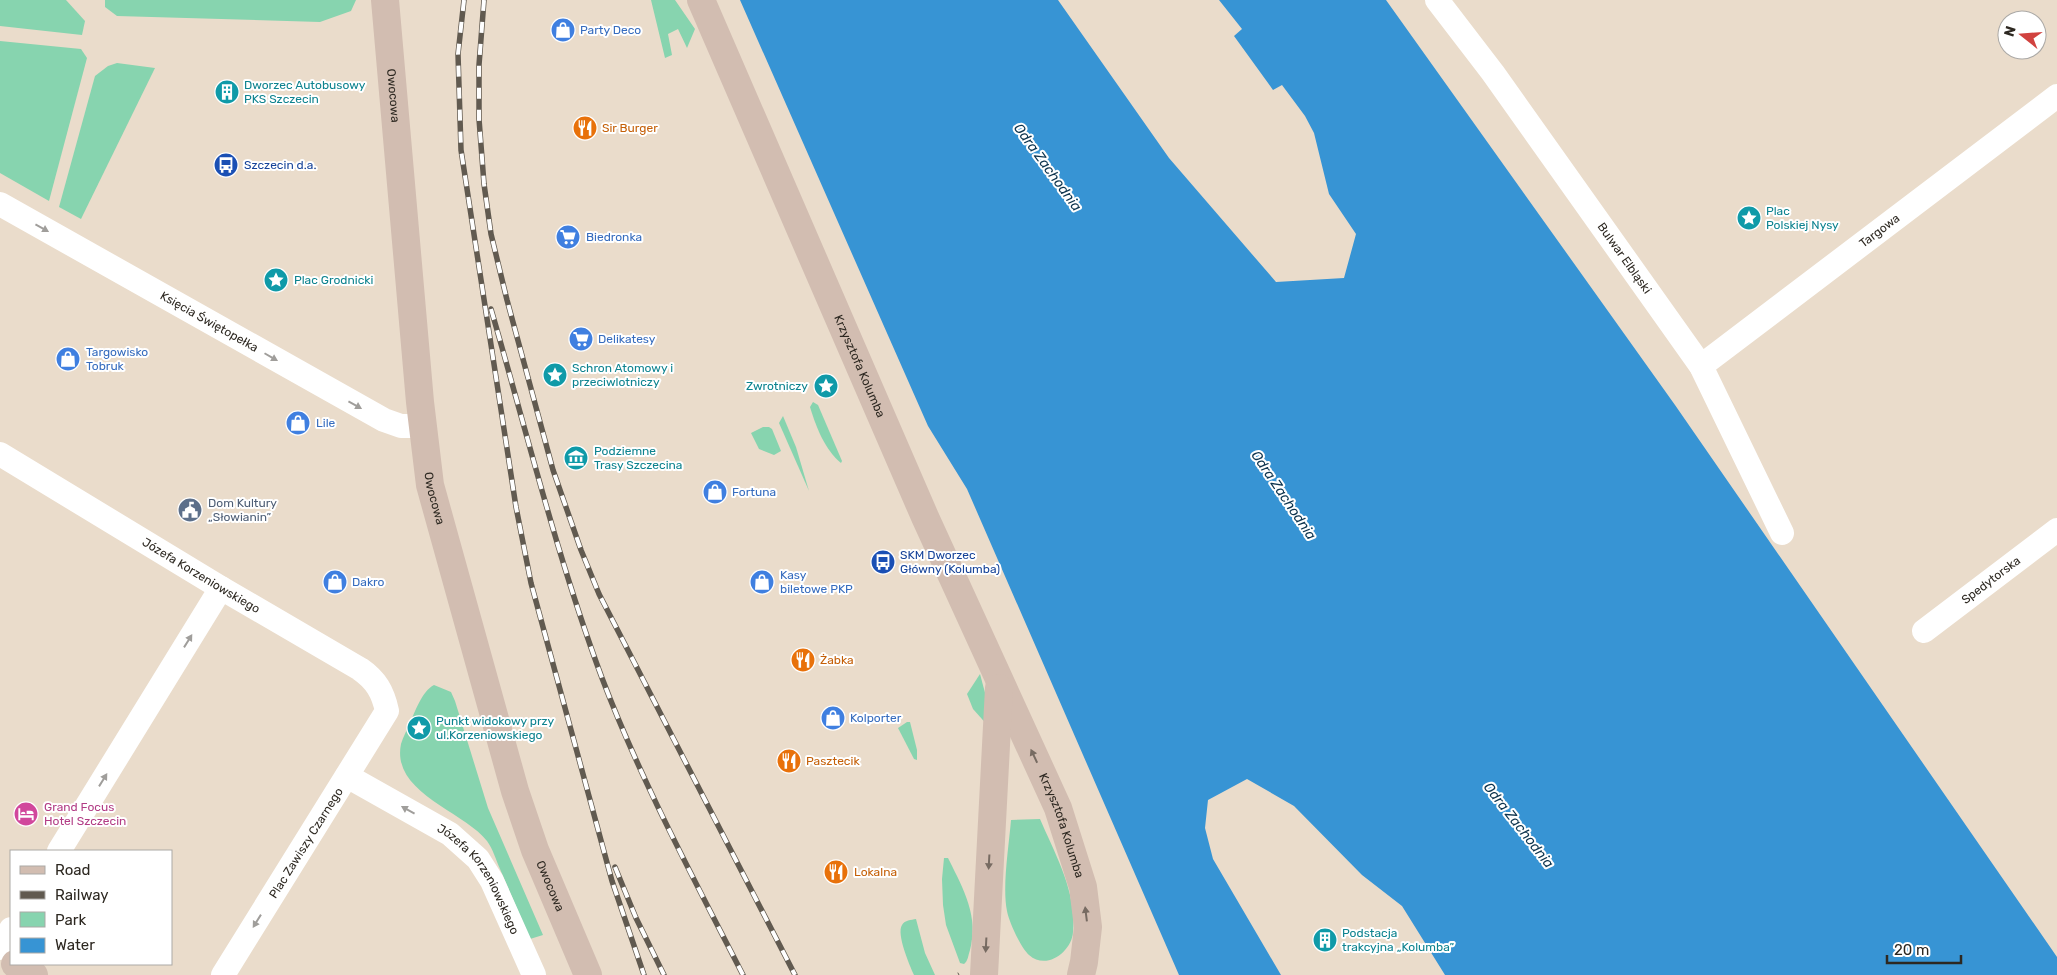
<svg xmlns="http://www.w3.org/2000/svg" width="2057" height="975" font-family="Rubik,sans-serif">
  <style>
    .green { fill: #87d4af }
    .water { fill: #3794d4 }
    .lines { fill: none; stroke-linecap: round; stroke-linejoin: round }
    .street { stroke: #fff; stroke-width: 24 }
    .secondary { stroke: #d2bdb1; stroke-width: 28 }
    .tram { stroke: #615a50; stroke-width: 1 }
    .rail-casing { stroke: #615a50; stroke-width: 5.5 }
    .rail { stroke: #fff; stroke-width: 4; stroke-dasharray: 11; stroke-linecap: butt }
    .oneway { fill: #a09e9b }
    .oneway2 { fill: #776b62 }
    .labels { text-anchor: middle; stroke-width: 4; stroke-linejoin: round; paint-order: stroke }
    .shop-label { font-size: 12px; fill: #366cbe; stroke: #fff; text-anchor: start }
    .culture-label { font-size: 12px; fill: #0d838f; stroke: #fff; text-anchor: start }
    .street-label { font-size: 12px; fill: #2d2821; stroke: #fff }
    .food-label { font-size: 12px; fill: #c56008; stroke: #fff; text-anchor: start }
    .transit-label { font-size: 12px; fill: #164399; stroke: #fff; text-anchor: start }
    .service-label { font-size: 12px; fill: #4e5e75; stroke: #fff; text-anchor: start }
    .hotel-label { font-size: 12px; fill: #b23c85; stroke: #fff; text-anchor: start }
    .water-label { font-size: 14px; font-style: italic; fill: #0d344e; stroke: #fff }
  </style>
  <rect width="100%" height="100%" fill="#eadccb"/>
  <!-- green -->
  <g class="green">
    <polygon points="0,0 66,0 85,21 82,35 0,26"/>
    <polygon points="105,0 356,0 351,11 320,22 117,16 105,7"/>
    <polygon points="651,0 675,0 695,29 687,48 678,29 668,34 672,55 665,58"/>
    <polygon points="0,41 81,49 87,58 49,201 0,173"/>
    <polygon points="117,63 155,68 81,219 59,207 95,76 108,66"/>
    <path d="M813,402L818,405L842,461L841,463C825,450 816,427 810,407Z"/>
    <polygon points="783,416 796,447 809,491 779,423"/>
    <polygon points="763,427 769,427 772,429 781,451 774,455 759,449 751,433"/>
    <polygon points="980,674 988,704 990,728 973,709 967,694"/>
    <path d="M434,685L451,692L455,701L488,808L543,935L530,939C520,915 510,892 500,869C496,860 493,849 487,841C464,811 391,793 401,744C403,737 407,730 410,723C415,712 422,691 434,685Z"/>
    <polygon points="907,722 910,722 917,750 917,760 914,759 898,728"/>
    <path d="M1040,819C1055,854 1077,892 1073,932C1072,951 1047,971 1029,955C1021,948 1009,922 1007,911C1002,887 1009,845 1011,820Z"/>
    <path d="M944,858H948L949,860C964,890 979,917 970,950C968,956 968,961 964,964L960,963L946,925L943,905L942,879Z"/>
    <path d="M916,919L925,953L935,975H914C910,966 896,934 902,925C905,920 911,920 916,919Z"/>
  </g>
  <!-- water -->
  <polygon class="water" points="740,0 1058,0 1169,158 1276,282 1344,278 1356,234 1329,194 1314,133 1305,116 1282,85 1273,90 1234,36 1242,29 1219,0 1386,0 1675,405 2057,957 2057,975 1445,975 1402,906 1362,875 1294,806 1247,779 1208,800 1205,828 1213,859 1281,975 1179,975 967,489 928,426"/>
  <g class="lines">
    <!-- street -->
    <g class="street">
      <path id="s1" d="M1437,0L1493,73L1701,366L1782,533"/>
      <path id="s2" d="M0,204L384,420L401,426H422"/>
      <path id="s3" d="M1701,366L2057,96"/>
      <path id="s4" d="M0,454L221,588L360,669C376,680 383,692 387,711L223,975"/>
      <path id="s5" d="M1924,631L2057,530"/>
      <path id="s6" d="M347,776L450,834L478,859L492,881L534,975"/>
      <polyline points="59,851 221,588"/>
      <polyline points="0,948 11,929"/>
    </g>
    <!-- secondary -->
    <g class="secondary">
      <path id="s7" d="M385,0L420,402L430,485L515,791L535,850L588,975"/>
      <path id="s8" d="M701,0L925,517L1058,808L1083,887L1088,927L1084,962L1081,975"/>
      <polyline points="15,964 34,975"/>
      <polyline points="984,975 999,688"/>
    </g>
    <!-- tram -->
    <polyline class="tram" points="958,973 959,975"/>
    <defs>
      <g id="rail">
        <polyline points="464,0 458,54 461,150 516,507 531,583 577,752 612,881 644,975"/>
        <polyline points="484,0 479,65 479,119 484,184 491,234 507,300 553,470 581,550 599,594 795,975"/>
        <path d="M491,309C527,433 557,557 602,678C641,781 693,877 743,975"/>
        <polyline points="615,867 636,918 664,975"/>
      </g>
    </defs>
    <!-- rail casing -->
    <use href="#rail" class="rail-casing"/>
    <!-- rail -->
    <use href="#rail" class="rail"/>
  </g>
  <!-- one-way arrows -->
  <defs><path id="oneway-solid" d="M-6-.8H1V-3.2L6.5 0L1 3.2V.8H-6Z" transform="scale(1.25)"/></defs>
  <g class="oneway">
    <use href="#oneway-solid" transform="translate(42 228) rotate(29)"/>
    <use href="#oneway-solid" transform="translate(271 357) rotate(30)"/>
    <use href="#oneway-solid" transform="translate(355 405) rotate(29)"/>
    <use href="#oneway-solid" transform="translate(188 641) rotate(-58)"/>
    <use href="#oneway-solid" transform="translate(103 780) rotate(-58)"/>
    <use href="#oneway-solid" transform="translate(408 810) rotate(-151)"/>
    <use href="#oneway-solid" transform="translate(257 921) rotate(122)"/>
  </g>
  <g class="oneway2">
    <use href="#oneway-solid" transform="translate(1034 756) rotate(-115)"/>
    <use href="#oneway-solid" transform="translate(989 862) rotate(93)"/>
    <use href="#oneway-solid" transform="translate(1086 914) rotate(-97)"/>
    <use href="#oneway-solid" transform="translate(986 945) rotate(93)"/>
  </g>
  <!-- icons -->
  <defs>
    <symbol id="shop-disc" viewBox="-11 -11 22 22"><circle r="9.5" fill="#3f7fe0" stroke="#fff"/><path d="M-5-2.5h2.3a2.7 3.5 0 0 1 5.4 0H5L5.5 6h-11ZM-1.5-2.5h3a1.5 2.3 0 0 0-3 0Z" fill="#fff"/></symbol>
    <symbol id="building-disc" viewBox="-11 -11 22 22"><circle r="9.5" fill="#0f9aa8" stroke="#fff"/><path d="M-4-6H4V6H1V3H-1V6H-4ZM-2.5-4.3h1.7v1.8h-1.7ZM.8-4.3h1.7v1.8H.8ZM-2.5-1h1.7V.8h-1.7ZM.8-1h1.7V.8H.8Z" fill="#fff"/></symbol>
    <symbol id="restaurant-disc" viewBox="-11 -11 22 22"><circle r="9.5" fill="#e8710a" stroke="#fff"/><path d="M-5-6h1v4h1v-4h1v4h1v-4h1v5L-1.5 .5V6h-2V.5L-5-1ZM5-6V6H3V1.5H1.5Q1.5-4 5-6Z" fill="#fff"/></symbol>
    <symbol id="bus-disc" viewBox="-11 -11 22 22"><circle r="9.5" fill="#1a4fb4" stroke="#fff"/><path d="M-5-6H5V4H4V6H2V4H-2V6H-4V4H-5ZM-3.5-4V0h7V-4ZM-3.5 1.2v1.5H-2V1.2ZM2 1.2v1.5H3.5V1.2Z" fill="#fff"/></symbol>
    <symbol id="sight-disc" viewBox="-11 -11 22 22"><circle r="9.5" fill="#0f9aa8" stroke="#fff"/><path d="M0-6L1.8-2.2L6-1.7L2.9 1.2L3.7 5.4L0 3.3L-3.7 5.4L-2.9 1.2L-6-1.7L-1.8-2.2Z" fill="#fff"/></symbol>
    <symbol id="supermarket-disc" viewBox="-11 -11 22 22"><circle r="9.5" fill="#3f7fe0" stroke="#fff"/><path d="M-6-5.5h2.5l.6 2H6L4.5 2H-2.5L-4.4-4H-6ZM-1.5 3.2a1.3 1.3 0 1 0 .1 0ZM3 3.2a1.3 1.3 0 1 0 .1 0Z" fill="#fff"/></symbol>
    <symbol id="museum-disc" viewBox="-11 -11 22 22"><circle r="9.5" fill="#0f9aa8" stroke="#fff"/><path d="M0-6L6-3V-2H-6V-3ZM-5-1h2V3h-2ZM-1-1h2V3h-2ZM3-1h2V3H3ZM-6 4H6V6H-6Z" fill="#fff"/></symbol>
    <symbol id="civic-disc" viewBox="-11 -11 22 22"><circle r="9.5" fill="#5c6f8a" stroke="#fff"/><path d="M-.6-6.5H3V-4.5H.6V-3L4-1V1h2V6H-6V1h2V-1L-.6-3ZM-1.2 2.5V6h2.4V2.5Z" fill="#fff"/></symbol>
    <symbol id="hotel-disc" viewBox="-11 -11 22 22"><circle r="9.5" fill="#d1479c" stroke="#fff"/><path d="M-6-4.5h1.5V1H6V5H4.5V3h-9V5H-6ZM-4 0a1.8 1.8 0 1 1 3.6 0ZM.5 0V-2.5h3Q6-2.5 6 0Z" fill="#fff"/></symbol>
  </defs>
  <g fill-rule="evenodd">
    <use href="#shop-disc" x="549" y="16" width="28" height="28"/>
    <use href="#building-disc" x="213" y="78" width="28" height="28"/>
    <use href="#restaurant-disc" x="571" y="114" width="28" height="28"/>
    <use href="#bus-disc" x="212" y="151" width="28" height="28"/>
    <use href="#sight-disc" x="1735" y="204" width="28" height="28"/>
    <use href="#supermarket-disc" x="554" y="223" width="28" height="28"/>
    <use href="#sight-disc" x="262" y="266" width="28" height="28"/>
    <use href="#supermarket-disc" x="567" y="325" width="28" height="28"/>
    <use href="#shop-disc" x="54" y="345" width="28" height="28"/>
    <use href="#sight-disc" x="541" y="361" width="28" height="28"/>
    <use href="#sight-disc" x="812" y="372" width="28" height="28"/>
    <use href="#shop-disc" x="284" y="409" width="28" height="28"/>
    <use href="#museum-disc" x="562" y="444" width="28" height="28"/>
    <use href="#shop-disc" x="701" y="478" width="28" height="28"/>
    <use href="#civic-disc" x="176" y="496" width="28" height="28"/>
    <use href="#bus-disc" x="869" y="548" width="28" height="28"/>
    <use href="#shop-disc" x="321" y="568" width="28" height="28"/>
    <use href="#shop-disc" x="748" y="568" width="28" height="28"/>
    <use href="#restaurant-disc" x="789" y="646" width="28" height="28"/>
    <use href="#shop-disc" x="819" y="704" width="28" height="28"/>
    <use href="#sight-disc" x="405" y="714" width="28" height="28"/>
    <use href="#restaurant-disc" x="775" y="747" width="28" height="28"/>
    <use href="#hotel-disc" x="12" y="800" width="28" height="28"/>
    <use href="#restaurant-disc" x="822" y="858" width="28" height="28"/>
    <use href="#building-disc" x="1311" y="926" width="28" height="28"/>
  </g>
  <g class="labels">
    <!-- shop labels -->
    <g class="shop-label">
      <text x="580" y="34">Party Deco</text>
      <text x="586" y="241">Biedronka</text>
      <text x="598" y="343">Delikatesy</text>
      <text x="86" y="356">Targowisko<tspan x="86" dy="14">Tobruk</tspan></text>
      <text x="316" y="427">Lile</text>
      <text x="732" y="496">Fortuna</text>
      <text x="780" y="579">Kasy<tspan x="780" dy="14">biletowe PKP</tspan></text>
      <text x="352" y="586">Dakro</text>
      <text x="850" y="722">Kolporter</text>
    </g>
    <!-- culture labels -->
    <g class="culture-label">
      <text x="244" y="89">Dworzec Autobusowy<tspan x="244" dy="14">PKS Szczecin</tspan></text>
      <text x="1766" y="215">Plac<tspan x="1766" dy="14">Polskiej Nysy</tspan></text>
      <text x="294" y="284">Plac Grodnicki</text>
      <text x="572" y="372">Schron Atomowy i<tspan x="572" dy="14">przeciwlotniczy</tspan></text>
      <text x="808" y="390" text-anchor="end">Zwrotniczy</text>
      <text x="594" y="455">Podziemne<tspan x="594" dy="14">Trasy Szczecina</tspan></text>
      <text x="436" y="725">Punkt widokowy przy<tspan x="436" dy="14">ul.Korzeniowskiego</tspan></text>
      <text x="1342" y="937">Podstacja<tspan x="1342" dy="14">trakcyjna „Kolumba”</tspan></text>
    </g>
    <!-- street labels -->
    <g class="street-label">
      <text dy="4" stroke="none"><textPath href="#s7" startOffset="96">Owocowa</textPath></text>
      <text dy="4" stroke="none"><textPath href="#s3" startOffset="224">Targowa</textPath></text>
      <text dy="4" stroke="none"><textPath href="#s1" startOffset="319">Bulwar Elbląski</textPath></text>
      <text dy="4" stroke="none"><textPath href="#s2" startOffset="240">Księcia Świętopełka</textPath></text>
      <text dy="4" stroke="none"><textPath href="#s8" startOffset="399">Krzysztofa Kolumba</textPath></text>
      <text dy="4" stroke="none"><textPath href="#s7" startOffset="501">Owocowa</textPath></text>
      <text dy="4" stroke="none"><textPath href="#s4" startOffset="235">Józefa Korzeniowskiego</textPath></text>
      <text dy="4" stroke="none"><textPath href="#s5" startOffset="84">Spedytorska</textPath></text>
      <text dy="4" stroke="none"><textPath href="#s8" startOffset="901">Krzysztofa Kolumba</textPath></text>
      <text transform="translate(306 843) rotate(-58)" y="4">Plac Zawiszy Czarnego</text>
      <text dy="4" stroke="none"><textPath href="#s6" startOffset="172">Józefa Korzeniowskiego</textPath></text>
      <text dy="4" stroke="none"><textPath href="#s7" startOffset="906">Owocowa</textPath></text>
    </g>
    <!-- food labels -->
    <g class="food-label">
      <text x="602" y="132">Sir Burger</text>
      <text x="820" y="664">Żabka</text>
      <text x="806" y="765">Pasztecik</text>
      <text x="854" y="876">Lokalna</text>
    </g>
    <!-- transit labels -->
    <g class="transit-label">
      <text x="244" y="169">Szczecin d.a.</text>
      <text x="900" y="559">SKM Dworzec<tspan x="900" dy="14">Główny (Kolumba)</tspan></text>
    </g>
    <!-- service labels -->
    <g class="service-label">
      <text x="208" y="507">Dom Kultury<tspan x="208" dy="14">„Słowianin”</tspan></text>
    </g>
    <!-- hotel labels -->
    <g class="hotel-label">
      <text x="44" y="811">Grand Focus<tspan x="44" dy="14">Hotel Szczecin</tspan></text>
    </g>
    <!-- water labels -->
    <g class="water-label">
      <text transform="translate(1048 167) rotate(54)" y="5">Odra Zachodnia</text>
      <text transform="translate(1284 495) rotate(56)" y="5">Odra Zachodnia</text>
      <text transform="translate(1519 825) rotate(52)" y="5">Odra Zachodnia</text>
    </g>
  </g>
  <!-- legend -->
  <rect x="10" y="850" width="162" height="115" fill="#ffffff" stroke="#aba9a6"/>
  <rect x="20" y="866" width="25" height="8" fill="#d2bdb1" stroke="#aba9a6"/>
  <text x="55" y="875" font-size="15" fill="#2d2821">Road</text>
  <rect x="20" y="891" width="25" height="8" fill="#615a50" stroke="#aba9a6"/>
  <text x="55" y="900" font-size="15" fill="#2d2821">Railway</text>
  <rect x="20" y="912" width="25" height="15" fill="#87d4af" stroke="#aba9a6"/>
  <text x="55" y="925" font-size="15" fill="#2d2821">Park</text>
  <rect x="20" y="938" width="25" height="15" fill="#3794d4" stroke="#aba9a6"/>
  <text x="55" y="950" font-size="15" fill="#2d2821">Water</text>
  <!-- north arrow -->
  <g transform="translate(2022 35) rotate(287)"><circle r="24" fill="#ffffff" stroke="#aba9a6"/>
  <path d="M0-4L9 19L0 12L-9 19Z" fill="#d1423f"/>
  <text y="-8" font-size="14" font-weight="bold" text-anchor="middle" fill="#2d2821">N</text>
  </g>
  <!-- scale -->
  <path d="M1887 955v8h74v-8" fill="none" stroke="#2d2821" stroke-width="2.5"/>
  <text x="1894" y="955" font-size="15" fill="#2d2821" stroke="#ffffff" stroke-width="4" paint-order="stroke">20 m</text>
</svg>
